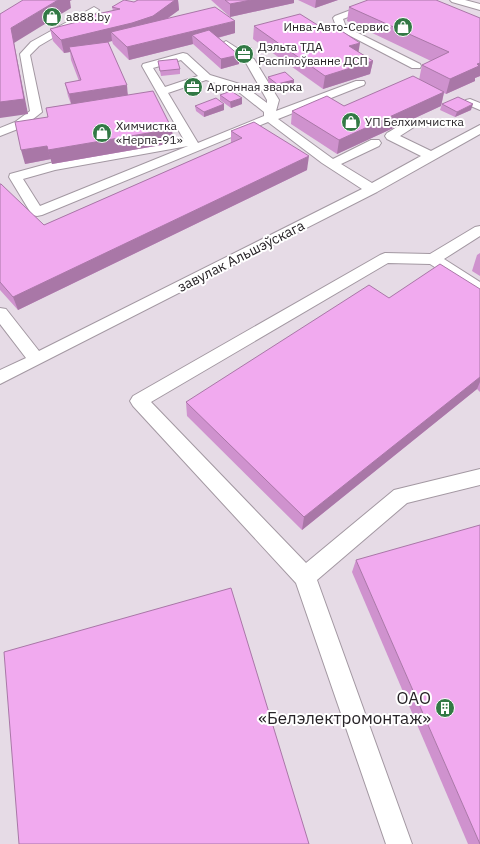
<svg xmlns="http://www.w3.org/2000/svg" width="480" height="844" font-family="'IBM Plex Sans',sans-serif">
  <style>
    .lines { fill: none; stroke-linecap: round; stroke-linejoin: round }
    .lane-casing { stroke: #a398a2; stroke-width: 2 }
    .lane { fill: #fff; fill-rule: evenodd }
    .wall { fill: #cf92ce }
    .shaded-wall { fill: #a977a7 }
    .building { fill: #f1aaef; stroke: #a977a7 }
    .labels { text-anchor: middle; stroke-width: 4; stroke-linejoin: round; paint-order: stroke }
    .far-poi-label { font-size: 12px; fill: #272327; stroke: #fff; text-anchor: start }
    .street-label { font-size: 14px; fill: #272327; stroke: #fff }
    .near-poi-label { font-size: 17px; fill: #272327; stroke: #fff; text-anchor: end }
  </style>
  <rect width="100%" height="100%" fill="#e6dbe6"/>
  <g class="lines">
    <defs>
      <g id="lane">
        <polygon points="377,0 390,0 388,2 343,19 346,27 420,64 421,66 420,68 412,68 337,29 333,18 335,16"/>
        <polygon points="450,0 465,0 480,4 480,10 452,2"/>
        <polygon points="94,7 99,10 97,12 39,46 30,55 42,112 23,127 0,136 0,128 15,122 30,111 20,54 31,42"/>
        <path d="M226,41L254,59L279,100L276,111L356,81H364L365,83L364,85L278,119L333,159L371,140H379L381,143L379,146L341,164L372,183L421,156L387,139L385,136L387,133C394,129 403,122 412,124L414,127L400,136L431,151L480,125V134L377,192L0,384V370L26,358L0,324V308L6,309L39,351L362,189L322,163L268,122L42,215L37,216L32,215L9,177L10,174L54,162L184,140L142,66L143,64L183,53L187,54L210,75L243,85L267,103V100L246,63L221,44ZM181,60L198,76L165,87L153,68ZM206,80L235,89L264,112V116L198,143L168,93ZM188,146L40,206L23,179L55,170Z"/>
        <polygon points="470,99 480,103 480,110 466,104 464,102 466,100"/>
        <polygon points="480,226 480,236 444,259 480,282 480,294 475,293 430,264 388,263 151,402 306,563 394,490 480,469 480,485 407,503 317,580 412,844 386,844 296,583 133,406 130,401 133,396 380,255 385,253 430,254 475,227"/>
      </g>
    </defs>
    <!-- lane casing -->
    <use href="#lane" class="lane-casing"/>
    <!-- lane -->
    <use href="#lane" class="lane"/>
  </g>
  <!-- wall -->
  <g class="wall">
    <polygon points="138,0 178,0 179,10 168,18 235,33 218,38 239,55 239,64 221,69 193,44 129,60 113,44 112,41 108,42 128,95 172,129 173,143 52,164 51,159 25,164 48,117 46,108 71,104 68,96 65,83 79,81 71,60 70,52 64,53 53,41 50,29 75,23 74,19 113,11 112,7 134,2"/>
    <polygon points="211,0 294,0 294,3 230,17"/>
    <polygon points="298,0 338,0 315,8"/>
    <polygon points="349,7 480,18 480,76 475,78 475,81 446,94 444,93 441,106 337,154 291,124 292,111 344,106 419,80 422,65 431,61 347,21"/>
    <polygon points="254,26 358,52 373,61 370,74 323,89 253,39"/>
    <polygon points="158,61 180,69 180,74 161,76"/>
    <polygon points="268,77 294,80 294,85 277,90 268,82"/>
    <polygon points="220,95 242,104 231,108 220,100"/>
    <polygon points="224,104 224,110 204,117 196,111 195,106"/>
    <polygon points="442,104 471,110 455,117 440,110"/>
    <polygon points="231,131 307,170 18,310 0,290 0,184 44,225 231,143"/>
    <polygon points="480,253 480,276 472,271 477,255"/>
    <polygon points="480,289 480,392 477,389 302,530 187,416 186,402 389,298"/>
    <polygon points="356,560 480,844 468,844 352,572"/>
  </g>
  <!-- shaded-wall -->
  <g class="shaded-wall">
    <polygon points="58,0 72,0 70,1 71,8 14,43 28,114 0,118 0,102 11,28"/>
    <polygon points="175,0 178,0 179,10 154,28 111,32 112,41 70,51 69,47 70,52 64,53 61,40"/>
    <polygon points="251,0 294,0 294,3 230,17 230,4"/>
    <polygon points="316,0 338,0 315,8"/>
    <polygon points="235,21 235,33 201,42 192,35 193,44 129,60 127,47"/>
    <polygon points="360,43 358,55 349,46"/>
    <polygon points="239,55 239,64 221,69 221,59"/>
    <polygon points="373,61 370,74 323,89 325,76"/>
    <polygon points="480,63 480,76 475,78 475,81 446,94 450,79"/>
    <polygon points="294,80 294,85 277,90 277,84"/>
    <polygon points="127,85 128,98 72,107 69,94"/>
    <polygon points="444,92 441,106 337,154 339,140"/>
    <polygon points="242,98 242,104 231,108 230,102"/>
    <polygon points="224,104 224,110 204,117 204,112"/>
    <polygon points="473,104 471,110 455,117 457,112"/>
    <polygon points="172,129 173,143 52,164 48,150"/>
    <polygon points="47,146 51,159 25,164 21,150"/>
    <polygon points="309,156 307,170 18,310 13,297"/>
    <polygon points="480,377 480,382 477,389 302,530 304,517"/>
  </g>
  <!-- building -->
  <g class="building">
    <polygon points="23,0 58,0 11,28 24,99 0,102 0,14"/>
    <polygon points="124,0 134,2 138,0 175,0 153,16 132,23 61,40 50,29 77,22 74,19 120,9 112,7"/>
    <polygon points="225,0 251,0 230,4"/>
    <polygon points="368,0 436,0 480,18 480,63 477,64 479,66 450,79 422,65 449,52 349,7"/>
    <polygon points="215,7 235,21 127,47 111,32"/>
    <polygon points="300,14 324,29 334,26 360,43 349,46 373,61 325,76 254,26"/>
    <polygon points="209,30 239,55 221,59 192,35"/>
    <polygon points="108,42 127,85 69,94 65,83 81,80 69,47"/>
    <polygon points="177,59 180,69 160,71 158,61"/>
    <polygon points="285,72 294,80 277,84 268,77"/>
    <polygon points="413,76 444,92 339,140 292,111 327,96 344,106"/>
    <polygon points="153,91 172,129 48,150 47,146 21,150 15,122 48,117 46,108"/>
    <polygon points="231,91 242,98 230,102 220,95"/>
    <polygon points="458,97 473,104 457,112 442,104"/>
    <polygon points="216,98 224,104 204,112 195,106"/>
    <polygon points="254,122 309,156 13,297 0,282 0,184 1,184 44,225 242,138 231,131"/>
    <polygon points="440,264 480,289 480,377 304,517 186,402 369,285 389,298"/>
    <polygon points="480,525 480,844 356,560"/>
    <polygon points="231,588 309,844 19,844 4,652"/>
  </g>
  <!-- icons -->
  <defs>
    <symbol id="shop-disc" viewBox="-11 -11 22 22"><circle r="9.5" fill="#327945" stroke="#fff"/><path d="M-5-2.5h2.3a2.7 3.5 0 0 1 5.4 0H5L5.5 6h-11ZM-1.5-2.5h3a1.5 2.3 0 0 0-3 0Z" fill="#fff"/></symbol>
    <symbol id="office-disc" viewBox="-11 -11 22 22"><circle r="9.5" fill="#327945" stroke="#fff"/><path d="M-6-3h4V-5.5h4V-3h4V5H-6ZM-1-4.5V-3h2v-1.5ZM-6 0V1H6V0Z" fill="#fff"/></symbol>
    <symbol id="building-disc" viewBox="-11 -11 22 22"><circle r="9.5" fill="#327945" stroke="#fff"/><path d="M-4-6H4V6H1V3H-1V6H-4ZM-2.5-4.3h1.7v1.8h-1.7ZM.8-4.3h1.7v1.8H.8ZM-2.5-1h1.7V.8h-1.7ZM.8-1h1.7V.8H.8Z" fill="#fff"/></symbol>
  </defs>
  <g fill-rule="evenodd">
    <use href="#shop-disc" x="41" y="6" width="22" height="22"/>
    <use href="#shop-disc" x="392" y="16" width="22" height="22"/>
    <use href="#office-disc" x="233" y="43" width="22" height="22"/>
    <use href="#office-disc" x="182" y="76" width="22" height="22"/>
    <use href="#shop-disc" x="340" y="111" width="22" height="22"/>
    <use href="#shop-disc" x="91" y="122" width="22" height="22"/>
    <use href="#building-disc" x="434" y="697" width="22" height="22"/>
  </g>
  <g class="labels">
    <!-- far-poi labels -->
    <g class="far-poi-label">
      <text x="66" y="21">a888.by</text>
      <text x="389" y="31" text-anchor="end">Инва-Авто-Сервис</text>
      <text x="258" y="51">Дэльта ТДА<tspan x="258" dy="14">Распілоўванне ДСП</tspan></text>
      <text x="207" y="91">Аргонная зварка</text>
      <text x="365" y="126">УП Белхимчистка</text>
      <text x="116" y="130">Химчистка<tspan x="116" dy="14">«Нерпа-91»</tspan></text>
    </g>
    <!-- street labels -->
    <g class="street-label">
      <text transform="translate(241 256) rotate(-27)" y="5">завулак Альшэўскага</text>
    </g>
    <!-- near-poi labels -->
    <g class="near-poi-label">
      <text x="431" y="704">ОАО<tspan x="431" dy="20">«Белэлектромонтаж»</tspan></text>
    </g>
  </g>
</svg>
